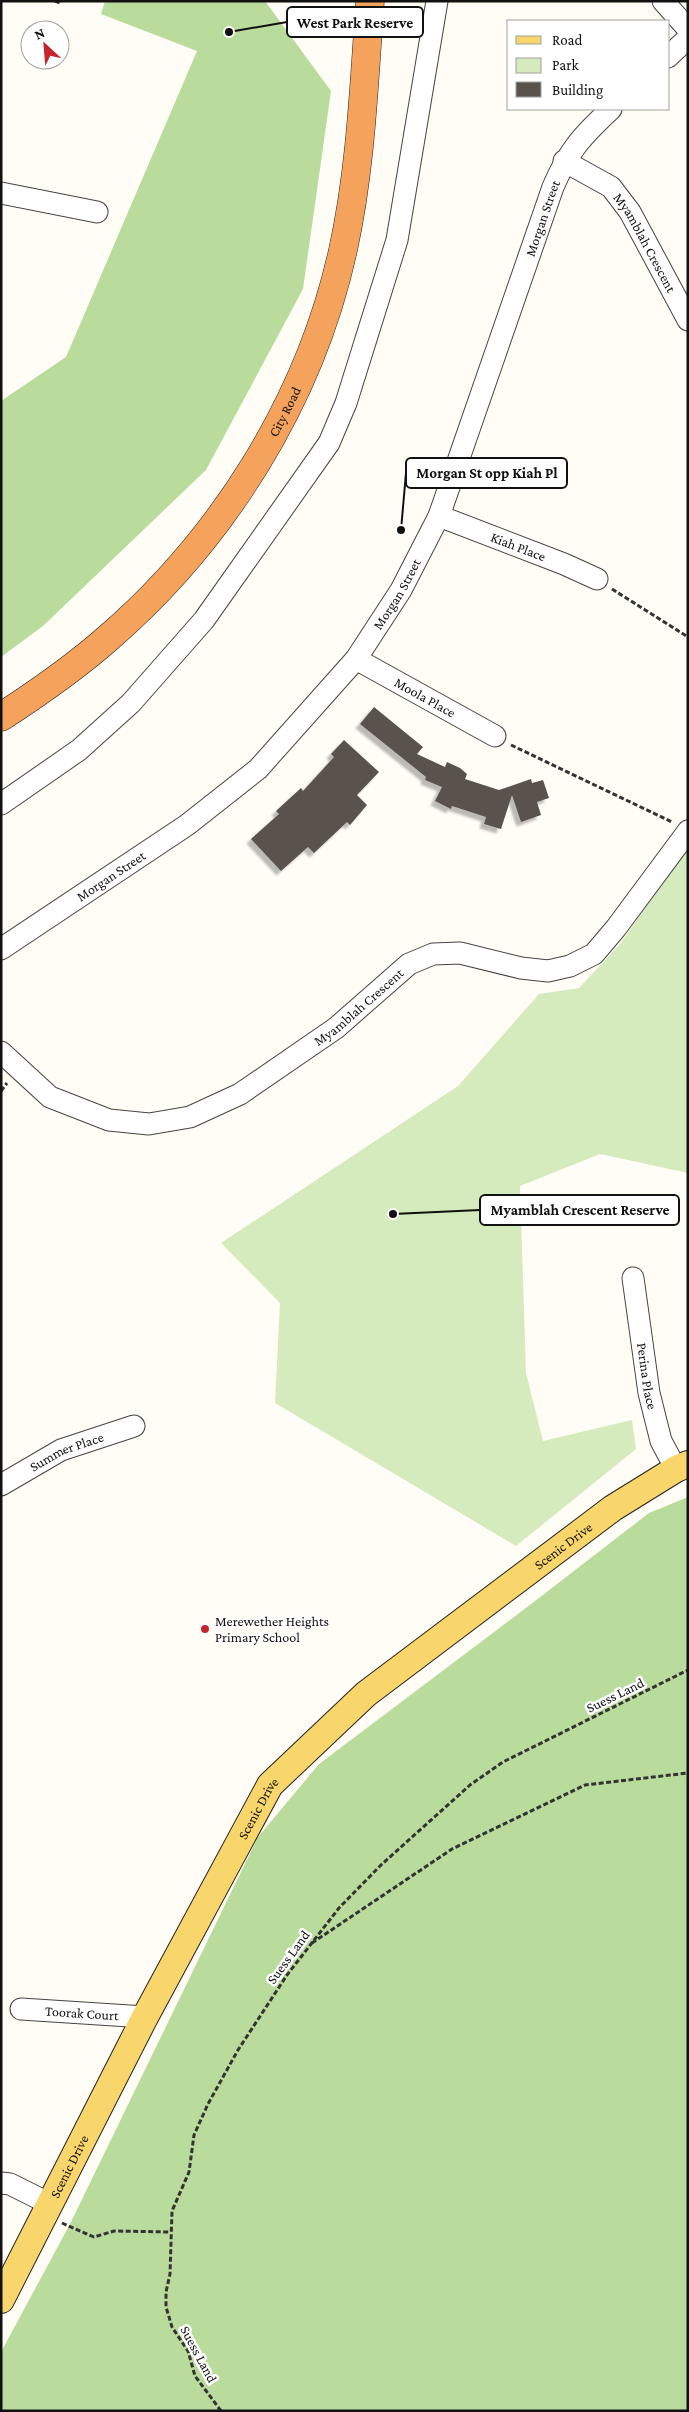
<svg xmlns="http://www.w3.org/2000/svg" width="689" height="2412" font-family="'Crimson Pro',serif">
  <style>
    .green { fill: #d5ebbd }
    .forest { fill: #b9dc9c }
    .building { fill: #5a524d; filter: url(#shadow) }
    .lines { fill: none; stroke-linecap: round; stroke-linejoin: round }
    .minor-casing { stroke: #444; stroke-width: 23 }
    .major-casing { stroke: #222; stroke-width: 28 }
    .highway-casing { stroke: #222; stroke-width: 29 }
    .path { stroke: #333; stroke-width: 3; stroke-dasharray: 5 2.5; stroke-linecap: butt }
    .minor { stroke: #fff; stroke-width: 21 }
    .major { stroke: #f9d66b; stroke-width: 26 }
    .highway { stroke: #f5a25d; stroke-width: 28 }
    .poi-dot { fill: #c4262e; stroke: #fff; stroke-width: 2 }
    .labels { text-anchor: middle; stroke-width: 5; stroke-linejoin: round; paint-order: stroke }
    .street-label { font-size: 14px; fill: #111; stroke: #fff }
    .poi-label { font-size: 14px; fill: #111; stroke: #fff; text-anchor: start }
    .leader { fill: none; stroke: #111; stroke-width: 2 }
    .callout-dot { fill: #111; stroke: #fff; stroke-width: 2 }
    .callout { fill: #fff; stroke: #111; stroke-width: 2 }
    .callout-label { font-size: 15px; text-anchor: middle; font-weight: bold; fill: #111 }
  </style>
  <defs>
    <filter id="shadow"><feDropShadow dx="-4.5" dy="4.5" stdDeviation="1" flood-color="#0004"/></filter>
  </defs>
  <rect width="100%" height="100%" fill="#fffdf5"/>
  <!-- green -->
  <polygon class="green" points="688,846 688,1173 600,1154 520,1186 526,1373 543,1441 632,1420 636,1449 516,1546 275,1403 280,1303 221,1243 458,1086 539,994 579,988 620,944"/>
  <!-- forest -->
  <g class="forest">
    <polygon points="105,1 265,1 331,91 303,289 206,470 43,626 1,657 1,401 66,357 197,51 101,14"/>
    <polygon points="688,1497 688,2411 1,2411 1,2352 70,2224 258,1837 319,1764 522,1611 649,1513"/>
  </g>
  <!-- building -->
  <g class="building">
    <polygon points="374,707 423,747 417,754 445,767 447,762 460,768 467,774 465,779 499,790 531,779 532,783 543,780 549,798 537,802 541,815 521,822 512,795 501,829 484,824 486,817 452,806 451,809 435,801 442,787 425,780 426,777 360,724"/>
    <polygon points="344,740 379,772 357,795 367,805 350,825 347,822 314,853 308,847 281,871 251,839 279,814 276,811 301,788 303,791 334,757 331,754"/>
  </g>
  <g class="lines">
    <defs>
      <g id="minor">
        <polyline points="663,1 688,29"/>
        <polyline points="668,57 688,38"/>
        <path id="s1" d="M564,161L611,187L630,212L688,320"/>
        <polyline points="1,193 97,212"/>
        <path id="s2" d="M439,516L564,564L597,579"/>
        <path id="s3" d="M356,659L495,736"/>
        <polyline points="1,804 79,750 131,703 204,620 329,443 346,403 397,240 437,1"/>
        <path id="s4" d="M1,949L187,825L258,769L356,659L401,590L439,516L553,187C569,150 582,136 611,109"/>
        <path id="s5" d="M1,1052L50,1097L109,1120L149,1124L190,1117L240,1094L336,1028L409,964L433,954L460,953L521,968L548,971L570,966L594,954L616,928L688,831"/>
        <path id="s6" d="M633,1278L649,1393L661,1441L676,1469"/>
        <path id="s7" d="M1,1485L61,1450L134,1426"/>
        <path id="s8" d="M21,2009L145,2017"/>
        <polyline points="1,2183 10,2184 50,2204"/>
      </g>
      <g id="major">
        <path id="s9" d="M1,2300L145,2017L270,1785L366,1694L613,1508L676,1469L688,1464"/>
      </g>
      <g id="highway">
        <path id="s10" d="M1,717C38,693 74,668 107,639C223,539 310,400 343,250C361,168 364,84 370,1"/>
      </g>
    </defs>
    <!-- minor casing -->
    <use href="#minor" class="minor-casing"/>
    <!-- major casing -->
    <use href="#major" class="major-casing"/>
    <!-- highway casing -->
    <use href="#highway" class="highway-casing"/>
    <!-- path -->
    <g class="path">
      <polyline points="55,1 60,3 62,1"/>
      <polyline points="612,589 688,637"/>
      <polyline points="511,745 672,822"/>
      <polyline points="1,1091 7,1083"/>
      <polyline points="312,1943 452,1849 585,1785 688,1773"/>
      <polyline points="62,2223 94,2237 114,2231 170,2232"/>
      <polyline points="221,2411 195,2376 188,2351 172,2327 166,2307 166,2292 170,2274 172,2211 189,2172 194,2135 208,2104 238,2050 287,1975 339,1908 381,1865 470,1785 503,1762 688,1670"/>
    </g>
    <!-- minor -->
    <use href="#minor" class="minor"/>
    <!-- major -->
    <use href="#major" class="major"/>
    <!-- highway -->
    <use href="#highway" class="highway"/>
  </g>
  <!-- markers -->
  <circle class="poi-dot" cx="205" cy="1629" r="5"/>
  <g class="labels">
    <!-- street labels -->
    <g class="street-label">
      <text dy="5" stroke="none"><textPath href="#s4" startOffset="942">Morgan Street</textPath></text>
      <text dy="5" stroke="none"><textPath href="#s1" startOffset="119">Myamblah Crescent</textPath></text>
      <text dy="5" stroke="none"><textPath href="#s10" startOffset="422">City Road</textPath></text>
      <text dy="5" stroke="none"><textPath href="#s2" startOffset="85">Kiah Place</textPath></text>
      <text dy="5" stroke="none"><textPath href="#s4" startOffset="538">Morgan Street</textPath></text>
      <text dy="5" stroke="none"><textPath href="#s3" startOffset="79">Moola Place</textPath></text>
      <text dy="5" stroke="none"><textPath href="#s4" startOffset="132">Morgan Street</textPath></text>
      <text dy="5" stroke="none"><textPath href="#s5" startOffset="414">Myamblah Crescent</textPath></text>
      <text dy="5" stroke="none"><textPath href="#s6" startOffset="99">Perina Place</textPath></text>
      <text dy="5" stroke="none"><textPath href="#s7" startOffset="74">Summer Place</textPath></text>
      <text dy="5" stroke="none"><textPath href="#s9" startOffset="960">Scenic Drive</textPath></text>
      <text transform="translate(615 1695) rotate(-26)" y="5">Suess Land</text>
      <text dy="5" stroke="none"><textPath href="#s9" startOffset="555">Scenic Drive</textPath></text>
      <text transform="translate(288 1957) rotate(-54)" y="5">Suess Land</text>
      <text dy="5" stroke="none"><textPath href="#s8" startOffset="61">Toorak Court</textPath></text>
      <text dy="5" stroke="none"><textPath href="#s9" startOffset="150">Scenic Drive</textPath></text>
      <text transform="translate(199 2354) rotate(62)" y="5">Suess Land</text>
    </g>
    <!-- poi labels -->
    <g class="poi-label">
      <text x="215" y="1626">Merewether Heights<tspan x="215" dy="16">Primary School</tspan></text>
    </g>
  </g>
  <!-- callouts -->
  <path class="leader" d="M229 32L287 22M401 530L406 473M393 1214L480 1210"/>
  <g class="callout-dot">
    <circle cx="229" cy="32" r="5"/>
    <circle cx="401" cy="530" r="5"/>
    <circle cx="393" cy="1214" r="5"/>
  </g>
  <g class="callout">
    <rect x="287" y="7" width="136" height="30" rx="5"/>
    <rect x="406" y="458" width="161" height="30" rx="5"/>
    <rect x="480" y="1195" width="199" height="30" rx="5"/>
  </g>
  <g class="callout-label">
    <text x="355" y="28">West Park Reserve</text>
    <text x="487" y="478">Morgan St opp Kiah Pl</text>
    <text x="580" y="1215">Myamblah Crescent Reserve</text>
  </g>
  <!-- border -->
  <rect width="689" height="2412" fill="none" stroke="#111111" stroke-width="5"/>
  <!-- legend -->
  <rect x="507" y="20" width="162" height="90" fill="#ffffff" stroke="#a0a0a0"/>
  <rect x="516" y="36" width="25" height="8" fill="#f9d66b" stroke="#a0a0a0"/>
  <text x="552" y="45" font-size="15" fill="#111111">Road</text>
  <rect x="516" y="58" width="25" height="15" fill="#d5ebbd" stroke="#a0a0a0"/>
  <text x="552" y="70" font-size="15" fill="#111111">Park</text>
  <rect x="516" y="82" width="25" height="15" fill="#5a524d" stroke="#a0a0a0"/>
  <text x="552" y="95" font-size="15" fill="#111111">Building</text>
  <!-- north arrow -->
  <g transform="translate(45 45) rotate(334)"><circle r="24" fill="#ffffff" stroke="#a0a0a0"/>
  <path d="M0-4L9 19L0 12L-9 19Z" fill="#c4262e"/>
  <text y="-8" font-size="14" font-weight="bold" text-anchor="middle" fill="#111111">N</text>
  </g>
</svg>
